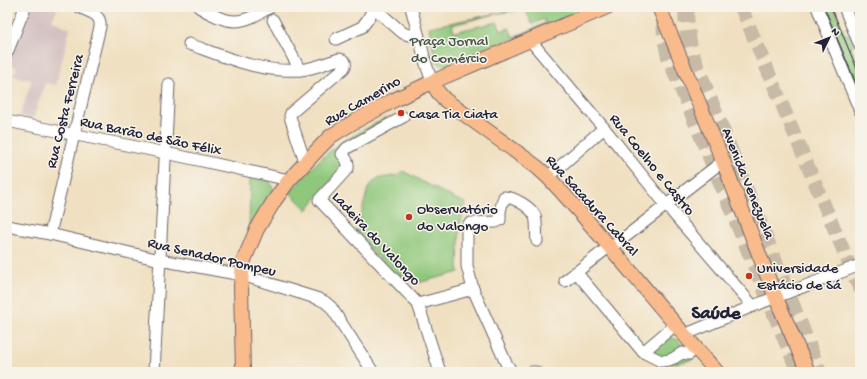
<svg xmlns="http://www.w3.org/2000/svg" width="867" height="379" font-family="'Gochi Hand',sans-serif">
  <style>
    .industrial { fill: #d2bfc0 }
    .green { fill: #8fc87b; stroke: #58755b; fill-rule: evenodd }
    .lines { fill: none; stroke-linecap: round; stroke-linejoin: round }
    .major-tunnel { stroke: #c7baa6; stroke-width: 14; stroke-dasharray: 14 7; stroke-linecap: butt }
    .highway-tunnel { stroke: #c7baa6; stroke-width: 16; stroke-dasharray: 16 8; stroke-linecap: butt }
    .minor-casing { stroke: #6a646a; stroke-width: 13 }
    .major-casing { stroke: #6a646a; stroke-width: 16 }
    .minor { stroke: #fff; stroke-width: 11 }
    .major { stroke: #fabb8c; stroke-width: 14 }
    .tram { stroke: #22223b; stroke-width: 1 }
    .poi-dot { fill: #c8321e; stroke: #f7f3e8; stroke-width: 1.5 }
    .labels { text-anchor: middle; stroke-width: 3; stroke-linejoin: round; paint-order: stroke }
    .park-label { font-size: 15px; fill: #43544e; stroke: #f7f3e8 }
    .street-label { font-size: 15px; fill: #22223b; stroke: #f7f3e8 }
    .poi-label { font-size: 15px; fill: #22223b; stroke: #f7f3e8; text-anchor: start }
    .district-label { font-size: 19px; font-weight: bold; fill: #22223b; stroke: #f7f3e8 }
  </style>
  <rect width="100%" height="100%" fill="#f7f3e8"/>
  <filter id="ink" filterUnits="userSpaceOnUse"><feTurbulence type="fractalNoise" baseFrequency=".025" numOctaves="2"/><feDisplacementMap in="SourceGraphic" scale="8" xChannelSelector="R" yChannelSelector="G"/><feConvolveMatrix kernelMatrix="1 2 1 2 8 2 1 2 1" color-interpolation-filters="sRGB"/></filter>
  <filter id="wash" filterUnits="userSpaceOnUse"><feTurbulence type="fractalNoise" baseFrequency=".012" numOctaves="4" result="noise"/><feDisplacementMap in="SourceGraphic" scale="16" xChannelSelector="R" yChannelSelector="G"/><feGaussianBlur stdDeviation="0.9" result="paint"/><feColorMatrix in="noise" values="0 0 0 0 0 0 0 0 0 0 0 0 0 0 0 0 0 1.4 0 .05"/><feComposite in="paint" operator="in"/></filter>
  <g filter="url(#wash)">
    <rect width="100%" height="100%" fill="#f0e0c1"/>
    <!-- industrial -->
    <polygon class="industrial" points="29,7 58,7 52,20 70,29 56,85 45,83 33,119 20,116 32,80 13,76 17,67 7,63 20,30 22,29 25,23 24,20"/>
    <!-- green -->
    <g class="green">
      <path d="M523,7H592L448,65C442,66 439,65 435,59L429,27L494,14ZM525,9L532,24L544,19L546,23L513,37L509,28L501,31L497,22L454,32L452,25L495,14Z"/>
      <polygon points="834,7 845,35 850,34 854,45 851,47 856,60 859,60 860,63 860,100 823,12"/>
      <path d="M386,118L388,121L352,142L346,163L322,191L307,210L290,193C303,178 316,161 333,149C349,136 368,128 386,118Z"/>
      <polygon points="403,171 455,199 466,203 460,225 458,265 459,272 414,284 411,274 396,276 356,234 368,188 376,179 398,175"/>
      <polygon points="250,175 268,178 273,188 249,232"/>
      <path d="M671,337L678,340L693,356L694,358L690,360L672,364L652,353C654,345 664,339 671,337Z"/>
    </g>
  </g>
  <g filter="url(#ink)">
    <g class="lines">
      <!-- major-tunnel -->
      <polyline class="major-tunnel" points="741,7 860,290"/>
      <!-- highway-tunnel -->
      <g class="highway-tunnel">
        <path d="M687,7C685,23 688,40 692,55L819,372"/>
        <polyline points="664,18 665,38 669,57 799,372"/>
      </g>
      <defs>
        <g id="minor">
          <path d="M199,7C208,13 224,21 235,21C247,21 260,13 270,7"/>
          <polyline points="373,7 403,33 409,35 418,34"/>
          <polyline points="411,7 426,64 432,82"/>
          <polyline points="817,7 860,111"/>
          <polyline points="844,7 860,46"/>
          <polyline points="273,20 300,70"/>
          <polyline points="336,39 362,27 368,19 374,7"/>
          <polyline points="530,40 604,128 666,205 753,306"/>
          <path d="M189,44C225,57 261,73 300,70C313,69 326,63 339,59C345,60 347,63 344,68L291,113L290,116L291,120L305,162"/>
          <polyline points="7,53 25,7"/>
          <path d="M403,117L347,148L342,154C346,158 349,162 348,168L319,200L418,304L440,372"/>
          <polyline points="7,121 166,153 289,180"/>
          <polyline points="548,177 604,128"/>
          <polyline points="7,226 50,234 160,260 242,275 319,299 325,302 331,307 373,372"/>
          <path d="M50,234L100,27C102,14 89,12 79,7"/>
          <polyline points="611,248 723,161"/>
          <polyline points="576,272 643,352 661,361 669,360 674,358 682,353 689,354 696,348"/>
          <polyline points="565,281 610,246"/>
          <polyline points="418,304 473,289"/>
          <polyline points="684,335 753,306 860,265"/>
          <polyline points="643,352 675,325"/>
          <polyline points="154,372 169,84"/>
          <path d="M512,372L506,363L473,289L467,266V228L468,225L471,223L496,222L500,220V211L504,197C514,197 531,207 535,216C537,222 536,235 537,241"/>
          <polyline points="531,372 536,372"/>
        </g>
        <g id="major">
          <polyline points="659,7 723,161 776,298 808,372"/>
          <path d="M432,82L438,92L445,100L537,167L548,177C607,240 659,308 717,372"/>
          <polyline points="243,372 241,286 243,263 246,255 257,229 274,201 289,180 324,143 331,136 352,123 394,100 432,82 607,7"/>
        </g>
      </defs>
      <!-- minor casing -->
      <use href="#minor" class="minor-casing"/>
      <!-- major casing -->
      <use href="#major" class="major-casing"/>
      <!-- minor -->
      <use href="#minor" class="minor"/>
      <!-- major -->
      <use href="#major" class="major"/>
      <!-- tram -->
      <g class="tram">
        <polyline points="824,7 860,93"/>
        <polyline points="831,7 860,76"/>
      </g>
    </g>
  </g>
  <!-- markers -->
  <g class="poi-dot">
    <circle cx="401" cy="113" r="4"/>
    <circle cx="409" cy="217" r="4"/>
    <circle cx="749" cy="276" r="4"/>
  </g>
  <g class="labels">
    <!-- park labels -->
    <g class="park-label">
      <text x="449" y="45">Praça Jornal<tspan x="449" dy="17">do Comércio</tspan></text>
    </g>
    <!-- street labels -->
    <g class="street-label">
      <text transform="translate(362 100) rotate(-30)" y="5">Rua Camerino</text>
      <text transform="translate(64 111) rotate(-76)" y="5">Rua Costa Ferreira</text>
      <text transform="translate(151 135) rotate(12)" y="5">Rua Barão de São Félix</text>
      <text transform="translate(653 164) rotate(51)" y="5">Rua Coelho e Castro</text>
      <text transform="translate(749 183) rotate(68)" y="5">Avenida Venezuela</text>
      <text transform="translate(593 205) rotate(48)" y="5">Rua Sacadura Cabral</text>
      <text transform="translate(377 238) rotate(47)" y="5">Ladeira do Valongo</text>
      <text transform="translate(212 256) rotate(13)" y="5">Rua Senador Pompeu</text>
    </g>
    <!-- poi labels -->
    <g class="poi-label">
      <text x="409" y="118">Casa Tia Ciata</text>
      <text x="417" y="213">Observatório<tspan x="417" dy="17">do Valongo</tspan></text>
      <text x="757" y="272">Universidade<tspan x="757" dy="17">Estácio de Sá</tspan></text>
    </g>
    <!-- district labels -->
    <g class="district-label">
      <text x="716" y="318">Saúde</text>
    </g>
  </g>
  <!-- margin -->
  <rect width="867" height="379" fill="none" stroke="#f7f3e8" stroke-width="24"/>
  <!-- north arrow -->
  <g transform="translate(829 38) rotate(47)" stroke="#f7f3e8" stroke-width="3" paint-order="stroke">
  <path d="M0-3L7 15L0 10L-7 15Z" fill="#22223b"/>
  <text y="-6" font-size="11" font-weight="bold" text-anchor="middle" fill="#22223b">N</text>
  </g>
</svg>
